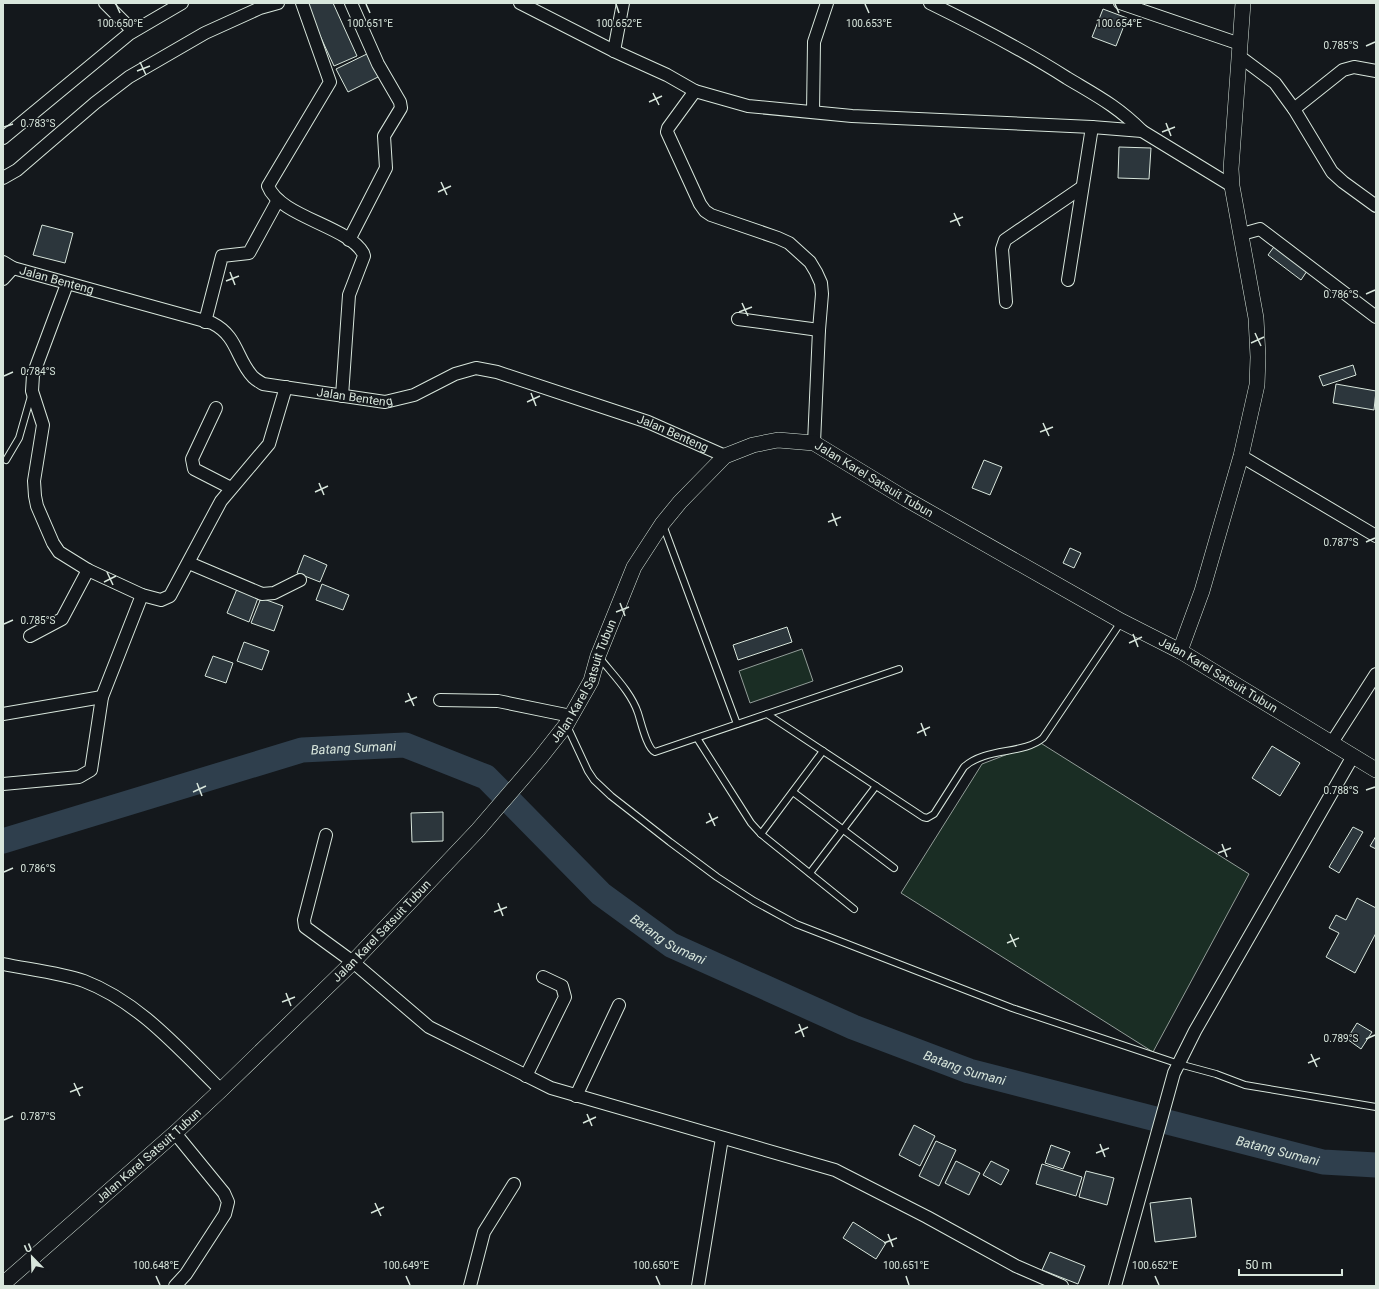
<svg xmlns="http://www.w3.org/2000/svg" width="1379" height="1289" font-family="Roboto,sans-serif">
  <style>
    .green { fill: #1a2d24; stroke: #939e99 }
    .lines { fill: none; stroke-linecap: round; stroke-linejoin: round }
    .river { stroke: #2f3f4d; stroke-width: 25 }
    .building { fill: #2c363c; stroke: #d8e6dc }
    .service-casing { stroke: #d8e6dc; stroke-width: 8 }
    .minor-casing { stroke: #d8e6dc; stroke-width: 14 }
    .tertiary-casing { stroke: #d8e6dc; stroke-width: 16 }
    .service { stroke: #14181c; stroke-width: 6 }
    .minor { stroke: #14181c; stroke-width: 12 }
    .tertiary { stroke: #14181c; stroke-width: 15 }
    .ticks { fill: none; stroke: #d8e6dc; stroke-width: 1.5 }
    .labels { text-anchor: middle; stroke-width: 3; stroke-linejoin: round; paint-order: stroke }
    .street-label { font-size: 12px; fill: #d8e6dc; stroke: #14181c }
    .water-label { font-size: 13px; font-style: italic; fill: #d8e6dc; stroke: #14181c }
    .ticks-label { font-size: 10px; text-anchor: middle; fill: #d8e6dc; stroke: #14181c; stroke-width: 3; stroke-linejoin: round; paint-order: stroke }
  </style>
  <rect width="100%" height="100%" fill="#14181c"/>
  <!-- green -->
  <g class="green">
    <polygon points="802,649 813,681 750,703 739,671"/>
    <polygon points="1039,742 1249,874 1153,1052 901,893 982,764"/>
  </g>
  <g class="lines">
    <!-- river -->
    <path class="river" id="s1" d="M3,841L302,750L405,745L486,777L601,894L671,945L853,1027L969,1071L1323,1162L1376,1165"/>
  </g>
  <!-- building -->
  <g class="building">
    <polygon points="305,3 333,3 357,56 334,66"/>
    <polygon points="1103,9 1127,18 1116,46 1092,37"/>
    <polygon points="371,52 382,75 348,92 336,69"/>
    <polygon points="1119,147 1151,148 1149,179 1118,178"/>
    <polygon points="42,225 73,233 65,263 33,255"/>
    <polygon points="1276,244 1309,268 1301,280 1268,255"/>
    <polygon points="1353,365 1356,375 1323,386 1319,376"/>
    <polygon points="1336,384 1376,391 1374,410 1333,403"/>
    <polygon points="984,460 1002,467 990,495 972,488"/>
    <polygon points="1070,548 1081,553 1074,568 1063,563"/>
    <polygon points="304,555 327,565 320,582 297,573"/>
    <polygon points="322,584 349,595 343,610 316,600"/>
    <polygon points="237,589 258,598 249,622 227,613"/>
    <polygon points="261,598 283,606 274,631 251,623"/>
    <polygon points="787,627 792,642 738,660 733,645"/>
    <polygon points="244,642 269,651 262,670 237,661"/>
    <polygon points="213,656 233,663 226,683 205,676"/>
    <polygon points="1272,746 1300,763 1280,796 1252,778"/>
    <polygon points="443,812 443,841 412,842 411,813"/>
    <polygon points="1353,827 1363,832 1339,873 1329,867"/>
    <polygon points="1376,836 1376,849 1370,846"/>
    <polygon points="1357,898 1376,908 1376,933 1355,973 1326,957 1339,933 1329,928 1336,915 1346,920"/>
    <polygon points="1357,1023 1372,1032 1361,1049 1347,1039"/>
    <polygon points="914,1125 935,1136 920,1166 899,1155"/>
    <polygon points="936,1141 956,1150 939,1186 919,1176"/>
    <polygon points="1051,1145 1070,1152 1063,1169 1045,1163"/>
    <polygon points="956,1161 980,1173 969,1195 945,1183"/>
    <polygon points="991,1161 1009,1170 1001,1185 983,1175"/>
    <polygon points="1042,1164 1082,1177 1076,1196 1036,1184"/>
    <polygon points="1086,1171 1114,1178 1107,1205 1079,1197"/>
    <polygon points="1191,1198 1196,1237 1155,1242 1150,1203"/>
    <polygon points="853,1222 886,1243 876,1259 843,1238"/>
    <polygon points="1050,1252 1085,1266 1078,1284 1042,1270"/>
  </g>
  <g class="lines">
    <defs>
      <g id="service">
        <polyline points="6,460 19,438 31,396"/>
        <polyline points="663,525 737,724"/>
        <path d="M599,657C613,675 631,692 638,713C641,722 647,749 655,752L899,669"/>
        <path d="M767,714L923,817L927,818L934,814L964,767C986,747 1023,755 1043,738L1121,622"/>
        <polyline points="567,726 588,771 594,780 611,796 670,842 717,877 754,901 796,924 1012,1008 1179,1064 1216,1074 1245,1085 1376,1107"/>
        <polyline points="697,738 751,823 761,834 854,909"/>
        <polyline points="793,792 894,868"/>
        <polyline points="761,834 823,751"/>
        <polyline points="810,873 876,786"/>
      </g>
      <g id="minor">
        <polyline points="105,3 133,31"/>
        <path d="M302,3L330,82L268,186C280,217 348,226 363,253L364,256L349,295L342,396"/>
        <polyline points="520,3 614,51 667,75 695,91 748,106 852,116 1092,127 1142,131 1232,186"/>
        <path d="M930,3C977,26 1023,50 1067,78C1097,96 1117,106 1142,131"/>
        <polyline points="1120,3 1240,44"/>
        <polyline points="614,51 623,3"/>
        <polyline points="1239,56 1275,83 1294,109 1332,172 1343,182 1376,206"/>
        <polyline points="695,91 668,128 667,132 700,204 705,211 711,215 778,238 789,243 810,262 816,272 821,283 822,294 819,330 814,443"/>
        <polyline points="1294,109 1343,70 1354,67 1376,71"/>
        <polyline points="813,112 814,42 827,3"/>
        <polyline points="3,138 129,34 182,3"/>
        <polyline points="3,178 17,170 95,103 129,77 205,33 260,8 278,3"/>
        <polyline points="1242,234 1260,229 1376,317"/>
        <polyline points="349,240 386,168 384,136 401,108 400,102 378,64 351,3"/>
        <path id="s2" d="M3,262L13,268L212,323C238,336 236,359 253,377C256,380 260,382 263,384L385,402L414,395L455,374L476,368L497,372L648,422L725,456"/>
        <polyline points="3,279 13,268"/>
        <polyline points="1068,280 1092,127"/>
        <polyline points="67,284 33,375 32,391 43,425 34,481 35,496 37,506 53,543 59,552 88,570 142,595 161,600 170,596 221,501 269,444 286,387"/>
        <polyline points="1006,302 1002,249 1005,240 1081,188"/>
        <polyline points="738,319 819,330"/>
        <polyline points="205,322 222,256 249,253 278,200"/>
        <polyline points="216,408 192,459 194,469 231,488"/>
        <polyline points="1241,456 1376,536"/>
        <polyline points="189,563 262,594 274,593 300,580"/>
        <polyline points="30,636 62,619 88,570"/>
        <polyline points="440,700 498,701 571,716"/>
        <polyline points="3,714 102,697"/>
        <polyline points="1331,744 1376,674"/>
        <polyline points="3,784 79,777 91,770 102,697 142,595"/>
        <polyline points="326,835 304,920 305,927 353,962 429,1027 551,1088 835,1170 927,1217 1016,1266 1062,1286"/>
        <path d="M3,964C27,969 62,973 84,981C139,1002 179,1049 221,1090"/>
        <polyline points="526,1076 565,997 562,986 543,977"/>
        <polyline points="576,1096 619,1005"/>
        <polyline points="175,1286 186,1274 225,1214 228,1202 224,1193 175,1133"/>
        <polyline points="470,1286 484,1232 514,1184"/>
        <polyline points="698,1286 722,1138"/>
        <polyline points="1115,1286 1174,1073 1195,1031 1353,756"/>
      </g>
      <g id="tertiary">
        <polyline points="1180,651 1202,591 1241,456 1257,385 1258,357 1256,318 1232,186 1231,169 1243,3"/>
        <path id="s3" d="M3,1284L175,1133L221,1090L353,962L478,830L540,758L566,725L591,681L598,656L634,567L662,524L680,502L725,456L753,445L778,440L814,443L906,499L1121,621L1180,651L1376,770"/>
      </g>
    </defs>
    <!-- service casing -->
    <use href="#service" class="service-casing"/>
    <!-- minor casing -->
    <use href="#minor" class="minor-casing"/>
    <!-- tertiary casing -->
    <use href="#tertiary" class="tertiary-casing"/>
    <!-- service -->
    <use href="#service" class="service"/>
    <!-- minor -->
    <use href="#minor" class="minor"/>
    <!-- tertiary -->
    <use href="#tertiary" class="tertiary"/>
  </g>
  <!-- ticks -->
  <path class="ticks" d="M116,4L120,13M366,4L370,13M616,4L619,13M865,4L869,13M1115,4L1119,13M1366,46L1375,42M140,62L146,75M137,71L150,66M653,93L659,105M649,102L662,96M1166,123L1171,136M4,127L13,124M1162,132L1175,127M441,182L447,195M438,192L451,186M954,213L960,226M950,222L963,217M230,272L235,285M226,281L239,276M1366,294L1375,290M742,303L748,316M739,312L752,307M1255,333L1261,346M1251,343L1264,337M4,376L13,372M531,393L536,406M527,402L540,396M1043,423L1049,436M1040,432L1053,427M319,483L324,495M315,492L328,486M832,513L837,526M828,522L841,517M1366,542L1375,538M107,572L113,585M104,582L116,576M620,603L625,616M616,612L629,607M4,624L13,620M1133,634L1138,647M1129,643L1142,637M408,693L414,706M405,702L417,697M921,723L926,736M917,733L930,727M197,783L202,796M1366,790L1375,787M193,792L206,786M709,813L715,826M706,823L718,817M1222,844L1227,857M1218,853L1231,848M4,872L13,868M498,903L503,916M494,912L507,907M1010,934L1016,947M1007,943L1019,938M286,993L291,1006M282,1002L295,997M799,1024L804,1037M795,1033L808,1027M1366,1039L1375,1035M1311,1054L1317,1067M1308,1063L1320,1058M74,1083L80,1096M70,1092L83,1087M587,1114L592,1126M4,1120L13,1116M583,1123L596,1117M1100,1144L1105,1157M1096,1153L1109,1148M375,1203L381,1216M371,1213L384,1207M888,1234L893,1247M884,1243L897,1238M156,1276L160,1285M406,1276L410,1285M656,1276L660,1285M906,1276L909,1285M1155,1276L1159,1285"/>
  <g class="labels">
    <!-- street labels -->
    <g class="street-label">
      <text dy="4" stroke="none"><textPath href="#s2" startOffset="57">Jalan Benteng</textPath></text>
      <text dy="4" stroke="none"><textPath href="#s2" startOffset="392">Jalan Benteng</textPath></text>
      <text dy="4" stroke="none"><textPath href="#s2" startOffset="728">Jalan Benteng</textPath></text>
      <text dy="4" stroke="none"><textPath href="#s3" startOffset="1273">Jalan Karel Satsuit Tubun</textPath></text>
      <text dy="4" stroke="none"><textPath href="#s3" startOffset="1669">Jalan Karel Satsuit Tubun</textPath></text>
      <text dy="4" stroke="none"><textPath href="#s3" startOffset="842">Jalan Karel Satsuit Tubun</textPath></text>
      <text dy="4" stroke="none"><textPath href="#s3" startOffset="518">Jalan Karel Satsuit Tubun</textPath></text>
      <text dy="4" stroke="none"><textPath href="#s3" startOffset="194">Jalan Karel Satsuit Tubun</textPath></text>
    </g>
    <!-- water labels -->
    <g class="water-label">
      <text dy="5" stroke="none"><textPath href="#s1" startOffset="364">Batang Sumani</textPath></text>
      <text dy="5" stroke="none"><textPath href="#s1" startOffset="748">Batang Sumani</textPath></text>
      <text dy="5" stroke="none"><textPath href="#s1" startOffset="1072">Batang Sumani</textPath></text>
      <text dy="5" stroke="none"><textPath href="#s1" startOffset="1396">Batang Sumani</textPath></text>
    </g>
  </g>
  <g class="ticks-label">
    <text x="120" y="27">100.650°E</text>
    <text x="370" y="27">100.651°E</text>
    <text x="619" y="27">100.652°E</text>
    <text x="869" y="27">100.653°E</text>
    <text x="1119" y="27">100.654°E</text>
    <text x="1341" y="49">0.785°S</text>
    <text x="38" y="127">0.783°S</text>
    <text x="1341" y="298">0.786°S</text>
    <text x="38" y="375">0.784°S</text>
    <text x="1341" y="546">0.787°S</text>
    <text x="38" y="624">0.785°S</text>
    <text x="1341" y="794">0.788°S</text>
    <text x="38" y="872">0.786°S</text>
    <text x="1341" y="1042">0.789°S</text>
    <text x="38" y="1120">0.787°S</text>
    <text x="156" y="1269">100.648°E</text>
    <text x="406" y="1269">100.649°E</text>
    <text x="656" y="1269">100.650°E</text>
    <text x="906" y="1269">100.651°E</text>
    <text x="1155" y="1269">100.652°E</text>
  </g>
  <!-- border -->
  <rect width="1379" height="1289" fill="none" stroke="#d8e6dc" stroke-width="8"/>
  <!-- north arrow -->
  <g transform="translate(32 1257) rotate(337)" stroke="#14181c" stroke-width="3" paint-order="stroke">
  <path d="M0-3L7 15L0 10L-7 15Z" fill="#d8e6dc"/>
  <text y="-6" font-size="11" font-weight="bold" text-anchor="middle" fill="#d8e6dc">U</text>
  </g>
  <!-- scale -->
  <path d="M1239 1269v6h103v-6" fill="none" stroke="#d8e6dc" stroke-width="2"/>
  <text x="1245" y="1269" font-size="12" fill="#d8e6dc" stroke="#14181c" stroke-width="3" paint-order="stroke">50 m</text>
</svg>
